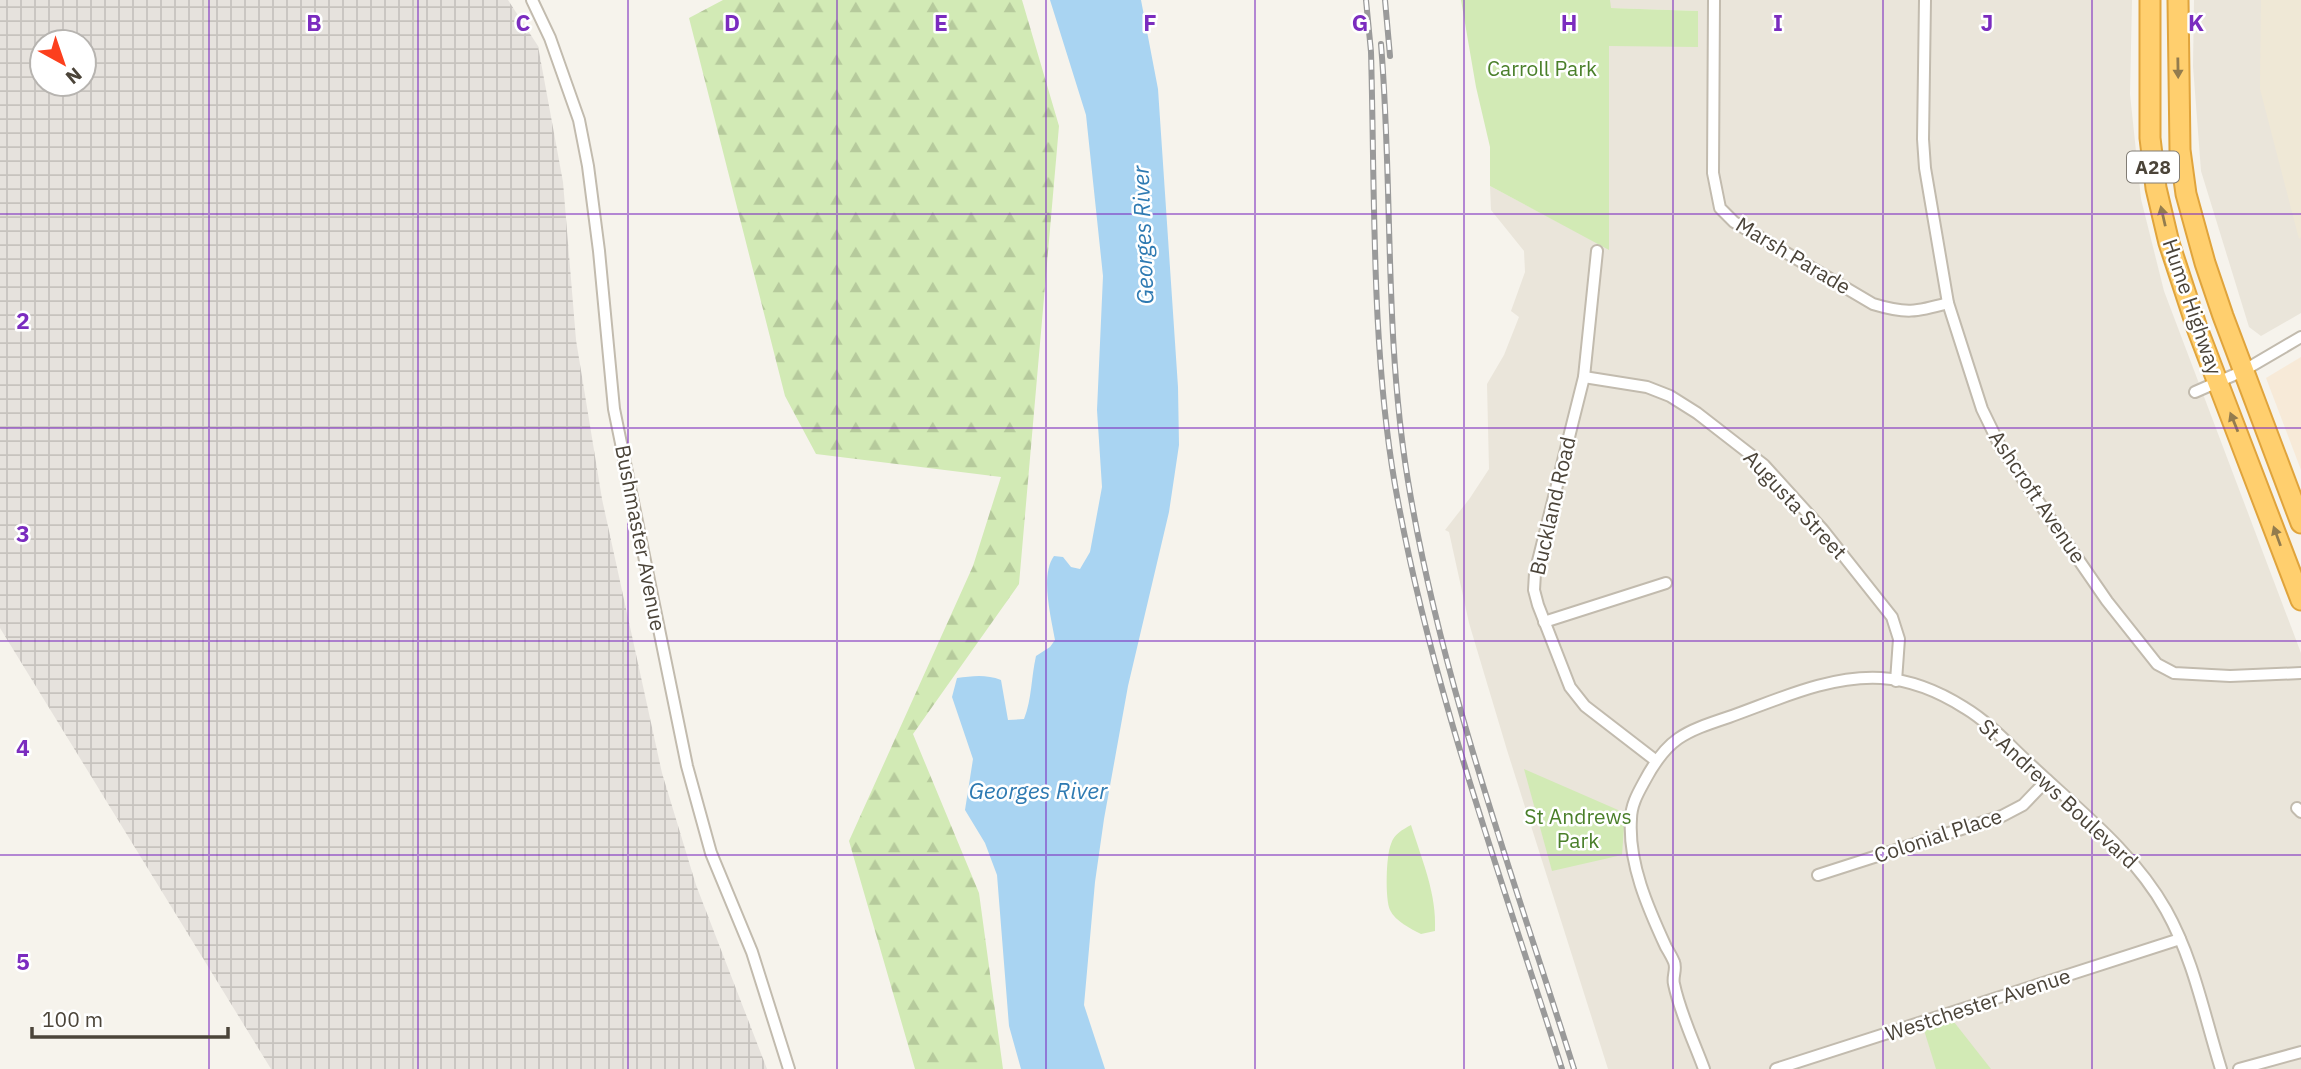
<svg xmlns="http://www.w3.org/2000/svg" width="2301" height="1069" font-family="'IBM Plex Sans',sans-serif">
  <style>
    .residential { fill: #eae5da }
    .commercial { fill: #f7ead8 }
    .industrial { fill: url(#industrial-grid); fill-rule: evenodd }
    .education { fill: #efe8d6 }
    .forest { fill: url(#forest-firs) }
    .park { fill: #d2eab5 }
    .water { fill: #a9d4f2 }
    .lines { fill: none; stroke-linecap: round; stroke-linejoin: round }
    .street-casing { stroke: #c2bbae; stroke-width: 14 }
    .highway-casing { stroke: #e0a43c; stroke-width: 23 }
    .street { stroke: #fff; stroke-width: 10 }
    .highway { stroke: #ffcf6e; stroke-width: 19 }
    .rail-casing { stroke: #9a9a9a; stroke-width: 6 }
    .rail { stroke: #fff; stroke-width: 3.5; stroke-dasharray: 10; stroke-linecap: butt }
    .oneway { fill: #937c4e }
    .grid { fill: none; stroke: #7b2cbf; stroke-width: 2; stroke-opacity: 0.55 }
    .labels { text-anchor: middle; stroke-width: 5; stroke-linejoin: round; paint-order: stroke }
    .shield { fill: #fff; stroke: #817c74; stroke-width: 2 }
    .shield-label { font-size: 19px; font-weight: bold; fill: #4b4439 }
    .park-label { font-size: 21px; fill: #4a7f2a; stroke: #fff }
    .street-label { font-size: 21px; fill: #4b4439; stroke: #fff }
    .water-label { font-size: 23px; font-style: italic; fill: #2e7ab2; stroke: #fff }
    .grid-label { font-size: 23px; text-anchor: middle; font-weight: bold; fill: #7b2cbf; stroke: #fff; stroke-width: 5; stroke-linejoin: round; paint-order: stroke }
  </style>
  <defs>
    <pattern id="industrial-grid" width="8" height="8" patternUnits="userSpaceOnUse" patternTransform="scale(1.75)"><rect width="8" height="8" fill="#e6e2dd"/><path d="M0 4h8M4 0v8" fill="none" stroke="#c7c3be"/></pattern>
    <pattern id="forest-firs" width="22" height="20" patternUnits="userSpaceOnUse" patternTransform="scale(1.75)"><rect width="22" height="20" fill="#d2eab5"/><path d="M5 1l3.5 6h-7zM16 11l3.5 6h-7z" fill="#b6ca9c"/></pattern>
  </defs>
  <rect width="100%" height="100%" fill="#f6f3ec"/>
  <!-- residential -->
  <g class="residential">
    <polygon points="1610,0 2132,0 2130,94 2141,199 2164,291 2301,653 2301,1069 1608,1069 1507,750 1469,623 1449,532 1445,530 1470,498 1489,469 1487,384 1504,355 1519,317 1511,311 1525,272 1524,251 1491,210 1490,186 1609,249 1609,46 1698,46 1698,11 1610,8"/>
    <polygon points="2194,0 2301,0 2301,313 2261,336 2249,327 2201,171 2193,66"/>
  </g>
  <!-- commercial -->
  <polygon class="commercial" points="2301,357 2301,470 2266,378"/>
  <!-- industrial -->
  <path class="industrial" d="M0,0H508L538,46L563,182L576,340L602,499L662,773L696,885L767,1069H271L0,628ZM42,42H84V84H42Z"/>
  <!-- education -->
  <polygon class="education" points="2261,0 2301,0 2301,237 2299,239 2260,89"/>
  <!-- forest -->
  <polygon class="forest" points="723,0 1022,0 1059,126 1019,584 913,734 979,893 1003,1069 915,1069 849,841 973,566 1001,477 816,454 785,396 689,18"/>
  <!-- park -->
  <g class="park">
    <polygon points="1461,0 1610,0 1611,8 1698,11 1698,47 1609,46 1609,250 1490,186 1490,147 1476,87"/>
    <polygon points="1524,769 1625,813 1622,855 1552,871"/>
    <path d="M1411,825C1422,860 1437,894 1435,931L1421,934C1411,929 1395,921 1390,910C1385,899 1386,855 1391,844C1394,834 1402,830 1411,825Z"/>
    <polygon points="1954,1022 1991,1069 1936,1069 1924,1030"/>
  </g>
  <!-- water -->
  <path class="water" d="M1050,0H1141L1158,89L1178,387L1179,445L1169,512L1128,686L1104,819L1095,882L1084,1005L1105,1069H1021L1009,1026L997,875L985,843L965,810L973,759L952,697L957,678C972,676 986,674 1001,680L1008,720L1024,719C1032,699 1031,678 1036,656L1050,647L1055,640C1051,617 1040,575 1054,556L1063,557L1071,567L1080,569L1090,552L1102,487L1097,410L1103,276L1086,115Z"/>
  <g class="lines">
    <defs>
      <g id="street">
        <polyline points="532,0 550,38 579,120 588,166 599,251 614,409 687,766 711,853 752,952 789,1069"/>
        <path d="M1714,0L1713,173L1720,208L1734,222L1873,304C1906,314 1916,312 1948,303"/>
        <polyline points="1925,0 1923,139 1925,168 1948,303 1982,409 2000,446 2107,601 2157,664 2174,673 2230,676 2301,673"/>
        <polyline points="1597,251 1584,377 1535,573 1534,590 1538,605 1570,687 1585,706 1655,760"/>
        <polyline points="1584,377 1647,387 1670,396 1697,413 1764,465 1823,530 1892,617 1899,639 1896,681"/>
        <polyline points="2195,392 2243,371 2301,337"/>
        <polyline points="1544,622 1666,583"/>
        <polyline points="2297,808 2301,812"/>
        <polyline points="1818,875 2002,816 2023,805 2047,780"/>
        <path d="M1704,1069C1694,1042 1680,1013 1674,984C1672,977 1677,969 1674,962C1672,957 1669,952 1666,947C1648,908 1628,863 1631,819C1631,805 1638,793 1644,782C1667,738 1684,732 1729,717C1777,700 1829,675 1881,678C1911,680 1940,692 1965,708C1990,723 2011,747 2033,767C2080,811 2134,853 2166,910C2194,960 2204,1015 2221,1069"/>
        <polyline points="1776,1069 2180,939"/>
        <polyline points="2239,1069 2301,1052"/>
      </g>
      <g id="highway">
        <polyline points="2150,0 2150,138 2156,188 2169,243 2197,328 2301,600"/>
        <polyline points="2178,0 2180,150 2186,194 2205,263 2223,316 2301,523"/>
      </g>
    </defs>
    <!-- street casing -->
    <use href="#street" class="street-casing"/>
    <!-- highway casing -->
    <use href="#highway" class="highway-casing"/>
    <!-- street -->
    <use href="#street" class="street"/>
    <!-- highway -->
    <use href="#highway" class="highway"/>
    <defs>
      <g id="rail">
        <path d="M1366,0L1371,52C1375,193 1371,346 1395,485C1430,684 1501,876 1562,1069"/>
        <polyline points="1385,0 1390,56"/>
        <path d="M1381,44C1393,189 1384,336 1408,481C1441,682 1513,875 1574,1069"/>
      </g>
    </defs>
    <!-- rail casing -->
    <use href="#rail" class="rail-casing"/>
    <!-- rail -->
    <use href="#rail" class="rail"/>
  </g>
  <!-- one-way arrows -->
  <defs><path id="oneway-solid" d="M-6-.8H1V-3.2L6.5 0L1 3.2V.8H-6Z" transform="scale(1.75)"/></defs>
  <g class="oneway">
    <use href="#oneway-solid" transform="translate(2178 68) rotate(89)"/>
    <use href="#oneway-solid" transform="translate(2163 216) rotate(-103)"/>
    <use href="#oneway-solid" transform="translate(2234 422) rotate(-112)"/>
    <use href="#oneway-solid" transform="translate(2277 536) rotate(-110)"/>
  </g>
  <!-- grid -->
  <path class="grid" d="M209,0V1069M418,0V1069M628,0V1069M837,0V1069M1046,0V1069M1255,0V1069M1464,0V1069M1673,0V1069M1883,0V1069M2092,0V1069M0,214H2301M0,428H2301M0,641H2301M0,855H2301"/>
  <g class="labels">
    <!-- shield labels -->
    <rect class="shield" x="2127" y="151.5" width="52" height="31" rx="5"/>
    <g class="shield-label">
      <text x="2153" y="174">A28</text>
    </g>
    <!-- park labels -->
    <g class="park-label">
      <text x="1542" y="76">Carroll Park</text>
      <text x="1578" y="824">St Andrews<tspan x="1578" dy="24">Park</tspan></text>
    </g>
    <!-- street labels -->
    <g class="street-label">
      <text transform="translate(1793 256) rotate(31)" y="7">Marsh Parade</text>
      <text transform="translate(2192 307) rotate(71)" y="7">Hume Highway</text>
      <text transform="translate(2037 497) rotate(56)" y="7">Ashcroft Avenue</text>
      <text transform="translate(1795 505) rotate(47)" y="7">Augusta Street</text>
      <text transform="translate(1553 506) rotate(-77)" y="7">Buckland Road</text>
      <text transform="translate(640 538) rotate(79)" y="7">Bushmaster Avenue</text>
      <text transform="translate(2058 794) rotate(43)" y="7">St Andrews Boulevard</text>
      <text transform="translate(1938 836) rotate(-18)" y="7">Colonial Place</text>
      <text transform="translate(1978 1005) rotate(-18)" y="7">Westchester Avenue</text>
    </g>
    <!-- water labels -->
    <g class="water-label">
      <text transform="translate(1143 235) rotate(-92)" y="8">Georges River</text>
      <text x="1038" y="799">Georges River</text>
    </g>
  </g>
  <g class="grid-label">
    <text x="314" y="31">B</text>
    <text x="523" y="31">C</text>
    <text x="732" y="31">D</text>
    <text x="941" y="31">E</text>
    <text x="1150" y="31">F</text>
    <text x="1360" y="31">G</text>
    <text x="1569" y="31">H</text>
    <text x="1778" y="31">I</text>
    <text x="1987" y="31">J</text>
    <text x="2196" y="31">K</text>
    <text x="23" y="329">2</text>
    <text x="23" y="542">3</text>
    <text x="23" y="756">4</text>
    <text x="23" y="970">5</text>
  </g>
  <!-- north arrow -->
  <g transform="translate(63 63) rotate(140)"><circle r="33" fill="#ffffff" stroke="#b7b4b0" stroke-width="2"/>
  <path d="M0-5L12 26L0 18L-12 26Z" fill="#fc3f1d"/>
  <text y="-10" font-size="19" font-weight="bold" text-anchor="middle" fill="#4b4439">N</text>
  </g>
  <!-- scale -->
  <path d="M32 1027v10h196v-10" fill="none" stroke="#4b4439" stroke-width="3.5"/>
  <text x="42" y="1027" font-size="21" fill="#4b4439" stroke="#ffffff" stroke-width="5" paint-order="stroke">100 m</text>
</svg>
